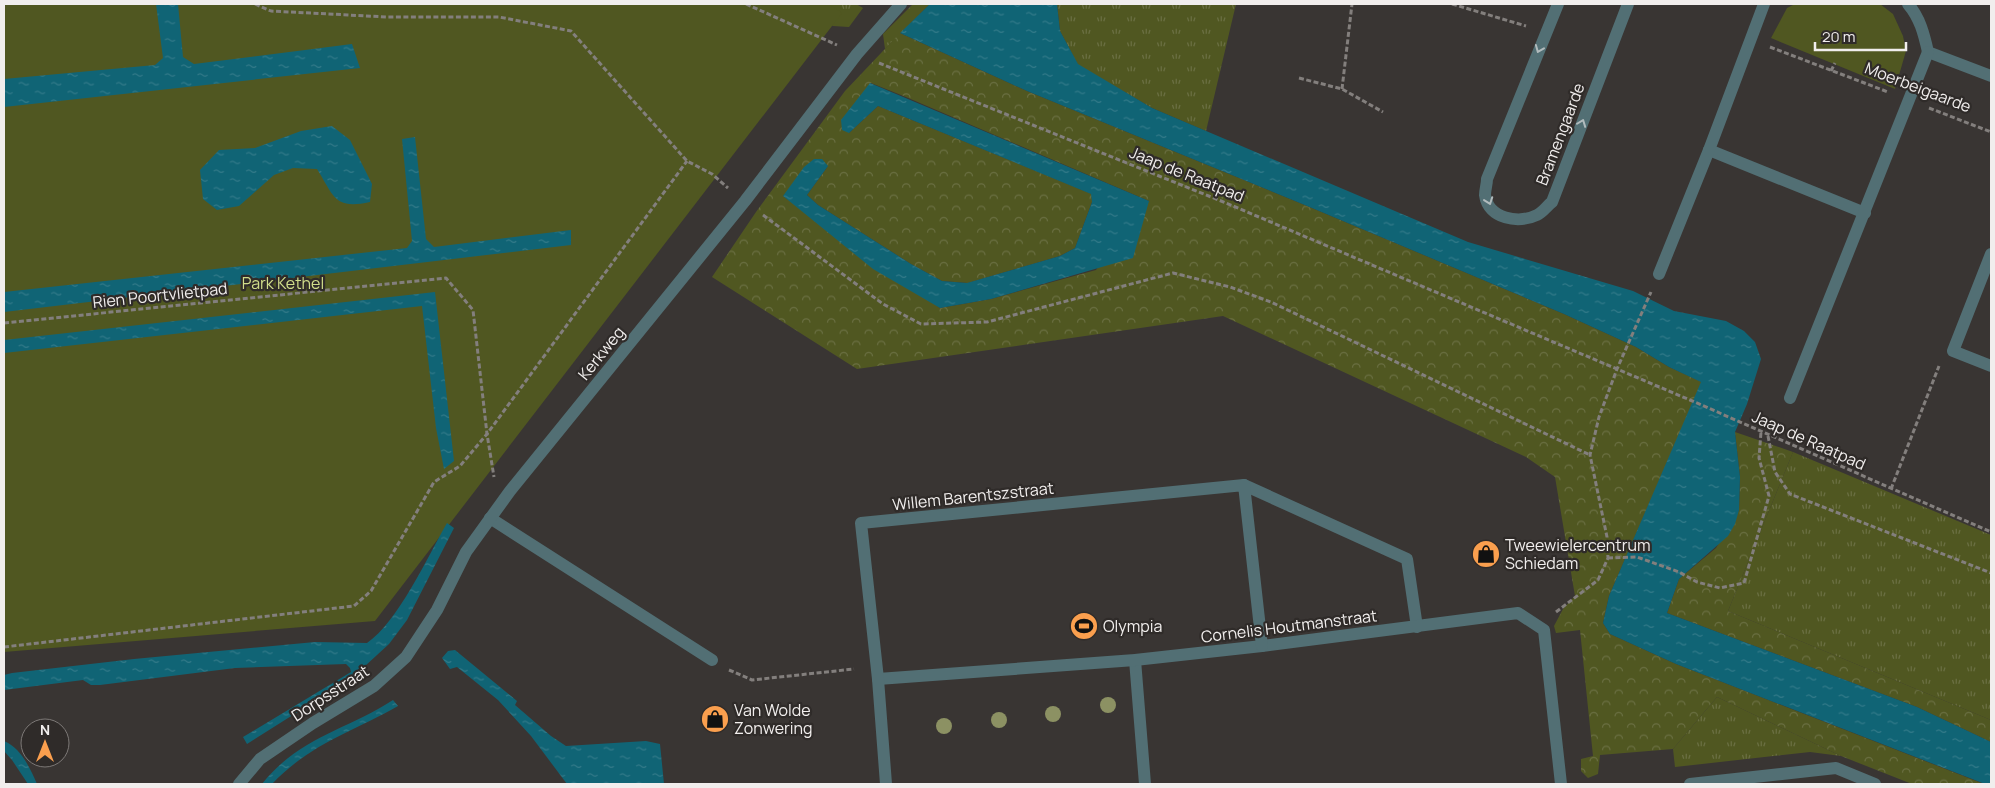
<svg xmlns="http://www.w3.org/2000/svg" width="1995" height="788" font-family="Manrope,sans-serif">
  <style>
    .grass { fill: url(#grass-tufts) }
    .forest { fill: url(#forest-crowns); fill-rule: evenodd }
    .park { fill: #505721 }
    .water { fill: url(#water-ripples) }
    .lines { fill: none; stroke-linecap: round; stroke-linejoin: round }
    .path { stroke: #837f7d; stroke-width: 3; stroke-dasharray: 5 2.5; stroke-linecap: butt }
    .lane { stroke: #526f74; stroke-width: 12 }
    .street { stroke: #526f74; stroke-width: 12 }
    .tree { fill: #8c9163 }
    .oneway { stroke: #b1bbbd }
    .labels { text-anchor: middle; stroke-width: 4.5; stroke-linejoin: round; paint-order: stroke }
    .street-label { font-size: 16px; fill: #f1eeed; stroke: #2f2b29 }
    .park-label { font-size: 16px; fill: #d0dd8a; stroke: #2f2b29 }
    .poi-label { font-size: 16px; fill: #f1eeed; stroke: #2f2b29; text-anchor: start }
  </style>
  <defs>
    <pattern id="grass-tufts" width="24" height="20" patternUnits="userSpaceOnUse" patternTransform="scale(1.25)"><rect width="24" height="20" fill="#505721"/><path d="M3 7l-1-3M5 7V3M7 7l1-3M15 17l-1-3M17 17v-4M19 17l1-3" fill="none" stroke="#6a6f42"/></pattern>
    <pattern id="forest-crowns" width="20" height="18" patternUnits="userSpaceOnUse" patternTransform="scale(1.25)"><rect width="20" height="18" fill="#505721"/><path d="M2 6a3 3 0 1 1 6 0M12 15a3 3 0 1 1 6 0" fill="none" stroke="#6a6f42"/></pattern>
    <pattern id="water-ripples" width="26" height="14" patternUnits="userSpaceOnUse" patternTransform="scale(1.25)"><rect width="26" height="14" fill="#106475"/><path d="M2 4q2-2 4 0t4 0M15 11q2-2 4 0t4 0" fill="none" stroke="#337a89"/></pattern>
  </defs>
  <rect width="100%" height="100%" fill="#393533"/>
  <!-- grass -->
  <g class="grass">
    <polygon points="780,4 856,4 863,8 849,27 833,26"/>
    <polygon points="913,4 930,4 885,49 883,34"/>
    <polygon points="1057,4 1236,4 1206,131 1152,108 1078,65 1060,31"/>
    <polygon points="1793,452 1991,535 1991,720 1728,611"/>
    <polygon points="1717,697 1841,756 1810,752 1675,767 1673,749"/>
  </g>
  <!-- forest -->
  <g class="forest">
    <path d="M900,33L1027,91L1312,208L1564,314L1636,347L1669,367L1702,382L1609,596L1603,623L1610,634L1676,664L1984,784H1991H1912L1841,756L1717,697L1673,749L1600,755L1598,774L1588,778L1581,771V759L1593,756L1580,630L1556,633L1554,626L1563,609L1575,596L1555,477L1526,457L1223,316L857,369L712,277L756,212L845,91ZM871,83L906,97L1149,201L1096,270L991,299L940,308L783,196L828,166L807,195L818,205L911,264L942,281L968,283L1060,256L1075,248L1092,202V194L878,106L849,133Z"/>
    <polygon points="1735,432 1793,452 1728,611 1991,720 1991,742 1917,707 1667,613 1679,579 1716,548 1739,510 1740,477"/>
  </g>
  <!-- park -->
  <g class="park">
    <polygon points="4,4 829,4 842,13 375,621 4,652"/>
    <polygon points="1795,4 1880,4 1893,14 1903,36 1906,51 1895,89 1771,38 1787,8"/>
  </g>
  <!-- water -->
  <g class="water">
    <polygon points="156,4 178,4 183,57 194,64 352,44 360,68 4,107 4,79 155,65 163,58"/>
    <polygon points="930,4 1057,4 1060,31 1078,64 1152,108 1468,242 1633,291 1674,311 1726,321 1744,331 1755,342 1761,359 1747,404 1735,432 1740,477 1739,510 1735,524 1728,536 1679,579 1667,613 1917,707 1991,742 1991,784 1985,784 1676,664 1610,634 1603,623 1609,596 1701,382 1669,367 1636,347 1564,314 1312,208 1027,91 900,33"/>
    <polygon points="870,83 1149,201 1133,258 991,299 940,308 873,269 783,196 804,167 814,159 822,159 828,166 807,195 818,205 911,264 942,281 967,283 1060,256 1075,248 1092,202 1091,194 878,106 849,133 842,130 841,120"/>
    <path d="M332,126L350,140L372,184L370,202C334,210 334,196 317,169L293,168L274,175L239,206L217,210L203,199L200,170L219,150L255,148L301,131Z"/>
    <polygon points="415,137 426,239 434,247 571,230 571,245 4,312 4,292 407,248 412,241 402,139"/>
    <polygon points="435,292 454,461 444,469 436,428 422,306 4,353 4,340"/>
    <path d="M447,523L454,528L407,620L389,644L353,677L247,744L243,737L351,672L350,668L346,664L235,668L100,685H91L83,680L4,690V675L12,673L134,659L315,642L367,643C398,622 428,556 447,523Z"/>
    <polygon points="455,650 517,701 515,705 551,736 566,746 646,741 660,744 664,784 567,784 531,736 498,700 457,667 450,669 442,658 448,651"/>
    <path d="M393,700L398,706C351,733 311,743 272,784H262C299,737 347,730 393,700Z"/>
    <path d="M4,741C21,748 30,768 37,784H28L12,760L4,751Z"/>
  </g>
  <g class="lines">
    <!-- path -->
    <g class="path">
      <polyline points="255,4 271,11 387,17 499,17 571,31 687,161 712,174 728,188"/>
      <polyline points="746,4 837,45"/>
      <polyline points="1452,4 1526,26"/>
      <polyline points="1770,47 1888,92"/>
      <polyline points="879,63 1226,203 1690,400 1991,532"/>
      <polyline points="1831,71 1835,63"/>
      <polyline points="1299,78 1342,89 1383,112"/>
      <polyline points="1342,89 1352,4"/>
      <polyline points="1929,108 1991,132"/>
      <polyline points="763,215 883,304 921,324 987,322 1173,273 1230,287 1271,302 1590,455"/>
      <polyline points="4,323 446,278 473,310 487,434 494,477"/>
      <polyline points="1768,436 1775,472 1790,494 1991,573"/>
      <polyline points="1891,489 1939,366"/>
      <polyline points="1608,558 1637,557 1679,572 1697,582 1720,588 1744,583 1769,496 1759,458 1761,432"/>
      <polyline points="1556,612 1598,580 1608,558 1607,537 1590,455 1599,417 1617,369 1651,292"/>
      <polyline points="4,647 354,606 371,591 434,482 460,466 487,434 687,161"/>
      <polyline points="729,670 752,680 854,669"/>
    </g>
    <!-- lane -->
    <g class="lane">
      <polyline points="1244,485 1407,559 1417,627"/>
      <polyline points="1135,660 1145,784"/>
    </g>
    <!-- street -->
    <g class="street">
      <path d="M1558,4L1487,179C1487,184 1485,190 1485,195C1488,219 1519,224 1537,215C1542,213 1547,206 1552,202L1628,4"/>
      <path d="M1908,4C1920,18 1924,34 1928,52L1991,76"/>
      <polyline points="1709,150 1865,213"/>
      <polyline points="1991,254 1953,351 1991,366"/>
      <polyline points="1659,274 1709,150 1764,4"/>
      <polyline points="1790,398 1928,52"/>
      <polyline points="490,518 712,660"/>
      <polyline points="878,679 1135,660 1262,646 1518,613 1544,630 1561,784"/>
      <polyline points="239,784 260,759 313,723 374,686 406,657 437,610 466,552 510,491 745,201 857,54 901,4"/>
      <polyline points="886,784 878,679 861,523 1244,485 1262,646"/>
      <polyline points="1690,784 1836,768 1875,784"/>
    </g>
  </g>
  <!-- trees -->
  <g class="tree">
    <circle cx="1108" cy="705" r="8"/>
    <circle cx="1053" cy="714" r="8"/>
    <circle cx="999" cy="720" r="8"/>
    <circle cx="944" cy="726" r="8"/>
  </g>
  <!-- one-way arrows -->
  <defs><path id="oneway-chevron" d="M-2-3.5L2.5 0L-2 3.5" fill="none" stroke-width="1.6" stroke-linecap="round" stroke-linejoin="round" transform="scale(1.25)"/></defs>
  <g class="oneway">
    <use href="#oneway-chevron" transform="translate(1539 49) rotate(112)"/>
    <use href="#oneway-chevron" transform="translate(1582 123) rotate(-69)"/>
    <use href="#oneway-chevron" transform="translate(1489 201) rotate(70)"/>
  </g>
  <!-- icons -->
  <defs>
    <symbol id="shop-disc" viewBox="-11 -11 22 22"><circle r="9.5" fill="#fa9f4e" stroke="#2f2b29"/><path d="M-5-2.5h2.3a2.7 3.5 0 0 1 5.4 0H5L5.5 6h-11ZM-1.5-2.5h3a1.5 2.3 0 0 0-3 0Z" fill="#111"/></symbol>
    <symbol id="stadium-disc" viewBox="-11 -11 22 22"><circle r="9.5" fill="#fa9f4e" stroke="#2f2b29"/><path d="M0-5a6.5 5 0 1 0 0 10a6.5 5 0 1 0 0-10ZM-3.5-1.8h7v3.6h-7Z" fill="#111"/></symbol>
  </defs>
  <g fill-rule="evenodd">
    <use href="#shop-disc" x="1470" y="538" width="32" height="32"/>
    <use href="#stadium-disc" x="1068" y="610" width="32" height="32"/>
    <use href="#shop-disc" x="699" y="703" width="32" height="32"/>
  </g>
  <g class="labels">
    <!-- street labels -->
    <g class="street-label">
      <text transform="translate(1918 87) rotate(21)" y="6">Moerbeigaarde</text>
      <text transform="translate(1560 134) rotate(-69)" y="6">Bramengaarde</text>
      <text transform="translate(1187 174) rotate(22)" y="6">Jaap de Raatpad</text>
      <text transform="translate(160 295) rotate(-6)" y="6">Rien Poortvlietpad</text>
      <text transform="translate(601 353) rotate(-51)" y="6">Kerkweg</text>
      <text transform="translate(1809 440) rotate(24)" y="6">Jaap de Raatpad</text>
      <text transform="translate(973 496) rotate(-6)" y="6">Willem Barentszstraat</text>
      <text transform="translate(1289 626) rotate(-7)" y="6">Cornelis Houtmanstraat</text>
      <text transform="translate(330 693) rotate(-33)" y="6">Dorpsstraat</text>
    </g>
    <!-- park labels -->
    <g class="park-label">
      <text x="283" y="289">Park Kethel</text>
    </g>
    <!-- poi labels -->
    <g class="poi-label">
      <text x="1505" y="551">Tweewielercentrum<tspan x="1505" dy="18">Schiedam</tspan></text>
      <text x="1103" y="632">Olympia</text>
      <text x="734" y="716">Van Wolde<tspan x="734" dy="18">Zonwering</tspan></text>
    </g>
  </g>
  <!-- border -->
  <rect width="1995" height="788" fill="none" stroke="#f1eeed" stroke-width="10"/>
  <!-- north arrow -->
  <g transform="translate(45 743)"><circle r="24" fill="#2f2b29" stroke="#7d7977"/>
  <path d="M0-4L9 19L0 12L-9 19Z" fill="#fa9f4e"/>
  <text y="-8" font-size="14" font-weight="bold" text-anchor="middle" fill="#f1eeed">N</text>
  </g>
  <!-- scale -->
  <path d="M1815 42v8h91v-8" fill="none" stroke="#f1eeed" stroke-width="2.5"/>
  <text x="1822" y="42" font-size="15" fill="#f1eeed" stroke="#2f2b29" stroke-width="4" paint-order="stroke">20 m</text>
</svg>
